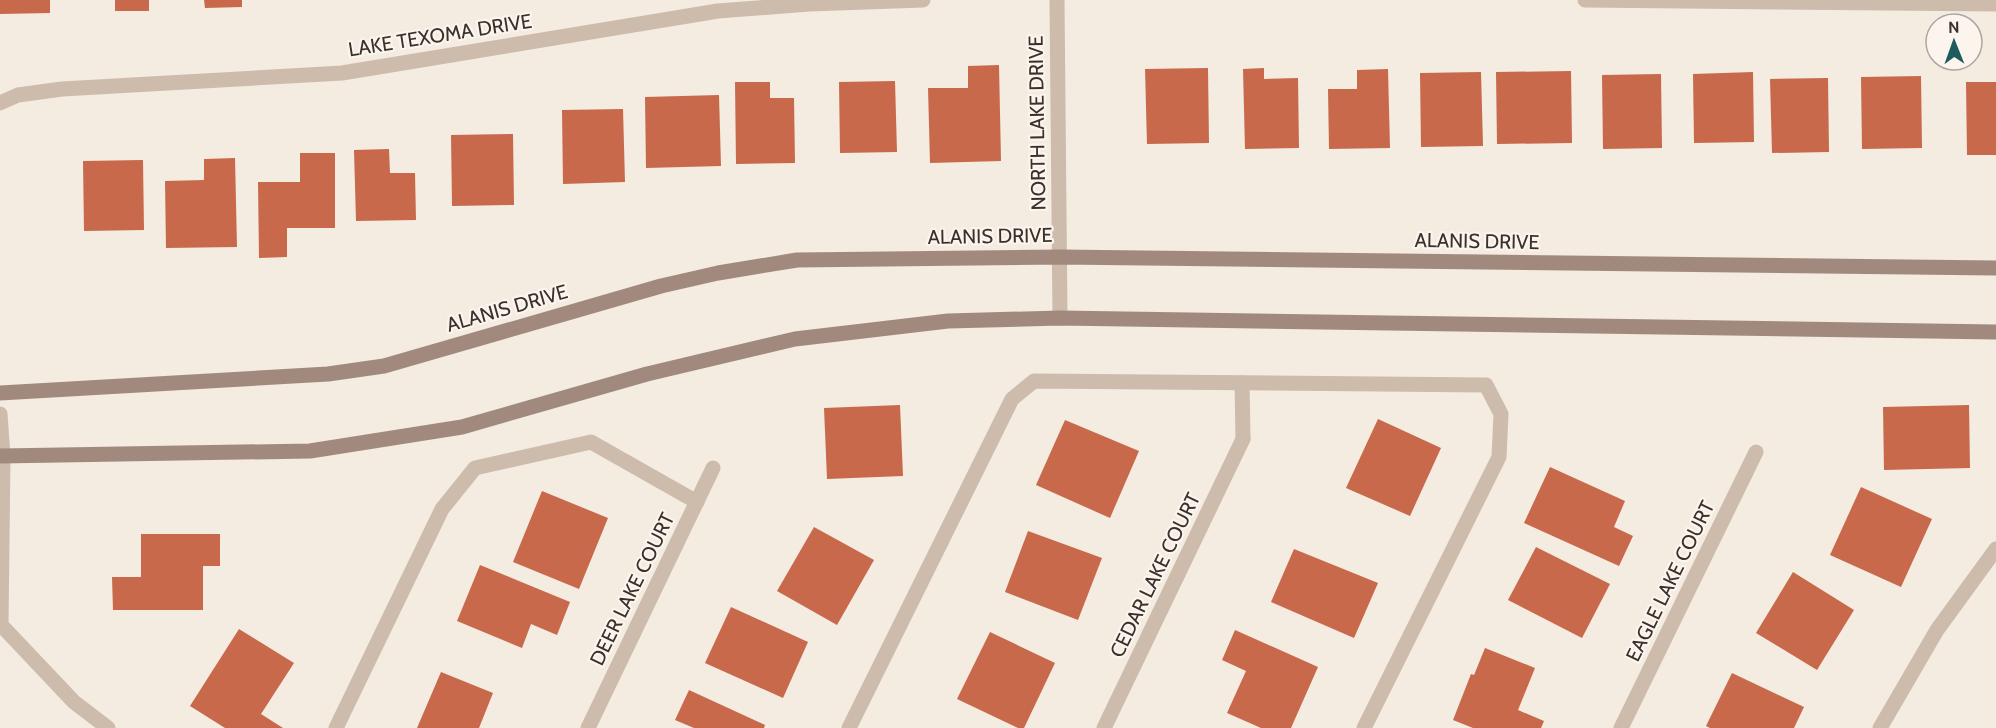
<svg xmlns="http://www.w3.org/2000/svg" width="1996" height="728" font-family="Cabin,sans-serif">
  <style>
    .building { fill: #c8694b }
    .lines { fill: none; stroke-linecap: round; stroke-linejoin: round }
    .service { stroke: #cdbbac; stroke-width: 15 }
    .minor { stroke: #cdbbac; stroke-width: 15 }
    .secondary { stroke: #a18a7d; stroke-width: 15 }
    .labels { text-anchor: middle; stroke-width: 4.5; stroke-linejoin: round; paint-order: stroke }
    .street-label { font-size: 20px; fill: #3b302b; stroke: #fbf5ee }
  </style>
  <rect width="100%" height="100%" fill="#f4ebe1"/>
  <!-- building -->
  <g class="building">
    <polygon points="0,0 50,0 50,13 0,14"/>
    <rect x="115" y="0" width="34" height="11"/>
    <polygon points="204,0 242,0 242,7 205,8"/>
    <polygon points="999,65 1001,161 930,163 928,88 968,88 968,66"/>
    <polygon points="1208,68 1209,143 1147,144 1145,69"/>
    <polygon points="1264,68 1264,79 1298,78 1299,148 1245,149 1243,69"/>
    <polygon points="1388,69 1390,148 1329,149 1328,89 1357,89 1357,70"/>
    <polygon points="1571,71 1572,143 1497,144 1496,72"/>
    <polygon points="1481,72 1483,146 1421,147 1420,73"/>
    <polygon points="1753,72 1754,142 1694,143 1693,74"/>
    <polygon points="1661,74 1662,148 1603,149 1602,75"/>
    <polygon points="1921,76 1922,148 1862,149 1861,77"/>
    <polygon points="1828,78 1829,152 1772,153 1770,79"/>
    <polygon points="895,81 897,152 840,153 839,82"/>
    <polygon points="735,82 770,82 770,98 794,98 795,163 736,164"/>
    <polygon points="1966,82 1996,82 1996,155 1967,155"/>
    <polygon points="719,95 721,166 646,168 645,97"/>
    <polygon points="623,109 625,182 563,184 562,110"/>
    <polygon points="513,134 514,205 452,206 451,135"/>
    <polygon points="389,149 390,173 415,173 416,220 356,221 354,150"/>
    <polygon points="300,153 335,153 335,228 287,228 287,257 259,258 258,182 300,182"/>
    <polygon points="235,158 237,247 166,248 165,181 204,180 204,159"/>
    <polygon points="143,160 144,230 84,231 83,161"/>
    <polygon points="900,405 903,476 827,479 824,408"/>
    <polygon points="1969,405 1970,468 1884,470 1883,407"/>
    <polygon points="1378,419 1441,448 1410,516 1346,488"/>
    <polygon points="1065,420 1139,451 1110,518 1036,485"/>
    <polygon points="1550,467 1625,501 1614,527 1633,536 1619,566 1524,523"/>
    <polygon points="1861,487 1932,519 1901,587 1830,555"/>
    <polygon points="542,491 608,518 579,589 513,562"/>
    <polygon points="814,527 874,560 837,625 777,591"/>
    <polygon points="1028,531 1102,558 1078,620 1005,592"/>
    <polygon points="141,534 220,534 220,566 203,566 203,610 113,610 112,577 141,577"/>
    <polygon points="1536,547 1610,584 1582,638 1508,600"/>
    <polygon points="1294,549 1378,583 1354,638 1271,602"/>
    <polygon points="480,565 570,602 557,635 531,624 522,648 457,621"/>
    <polygon points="1793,572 1854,610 1817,670 1756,633"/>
    <polygon points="731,607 808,642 783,698 705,663"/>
    <polygon points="239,629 294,663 261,714 283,728 225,728 190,706"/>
    <polygon points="1235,630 1318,667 1291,728 1261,728 1227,713 1246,671 1222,660"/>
    <polygon points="990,632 1055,663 1024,728 1018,728 957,699"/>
    <polygon points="1485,648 1535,668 1518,710 1544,721 1541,728 1473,728 1453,720 1471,674 1474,675"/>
    <polygon points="441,672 493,693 479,728 417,728"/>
    <polygon points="1732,673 1804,707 1794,728 1710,728 1706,726"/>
    <polygon points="689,690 765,725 764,728 694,728 675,720"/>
  </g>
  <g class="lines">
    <!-- service -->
    <g class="service">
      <polyline points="1242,383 1243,439"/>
      <polyline points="336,728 442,509 475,468 591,442 697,502"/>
      <polyline points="849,728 1012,399 1034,381 1486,385 1501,414 1499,457 1364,728"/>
      <polyline points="1880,728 1937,630 1996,549"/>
    </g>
    <!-- minor -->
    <g class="minor">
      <polyline points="1057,0 1060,318"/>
      <polyline points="1585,0 1996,4"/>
      <polyline points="0,103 18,95 62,89 342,73 718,11 809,4 923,0"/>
      <polyline points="0,414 3,456 1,625 74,702 108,728"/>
      <polyline points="588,728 713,468"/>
      <polyline points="1104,728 1243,439"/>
      <polyline points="1621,728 1756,452"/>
    </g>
    <!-- secondary -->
    <g class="secondary">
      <polyline points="0,393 328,374 384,366 661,286 718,273 797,260 1060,257 1996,268"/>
      <polyline points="0,456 310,451 462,427 647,374 795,339 948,321 1060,318 1996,332"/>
    </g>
  </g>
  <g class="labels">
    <!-- street labels -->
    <g class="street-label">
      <text transform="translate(440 35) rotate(-9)" y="7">LAKE TEXOMA DRIVE</text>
      <text transform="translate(1037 123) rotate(-91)" y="7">NORTH LAKE DRIVE</text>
      <text transform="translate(990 236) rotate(-1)" y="7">ALANIS DRIVE</text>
      <text transform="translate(1477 241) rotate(1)" y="7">ALANIS DRIVE</text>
      <text transform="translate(507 308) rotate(-16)" y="7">ALANIS DRIVE</text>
      <text transform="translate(1155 575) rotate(-64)" y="7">CEDAR LAKE COURT</text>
      <text transform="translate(1670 581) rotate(-64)" y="7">EAGLE LAKE COURT</text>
      <text transform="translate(632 589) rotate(-64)" y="7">DEER LAKE COURT</text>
    </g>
  </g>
  <!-- north arrow -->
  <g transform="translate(1954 42) rotate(359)"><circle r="28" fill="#fbf5ee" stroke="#aea6a0" stroke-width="1.5"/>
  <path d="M0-4.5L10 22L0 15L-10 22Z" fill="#1f5a5e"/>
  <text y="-9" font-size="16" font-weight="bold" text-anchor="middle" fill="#3b302b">N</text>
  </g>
</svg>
